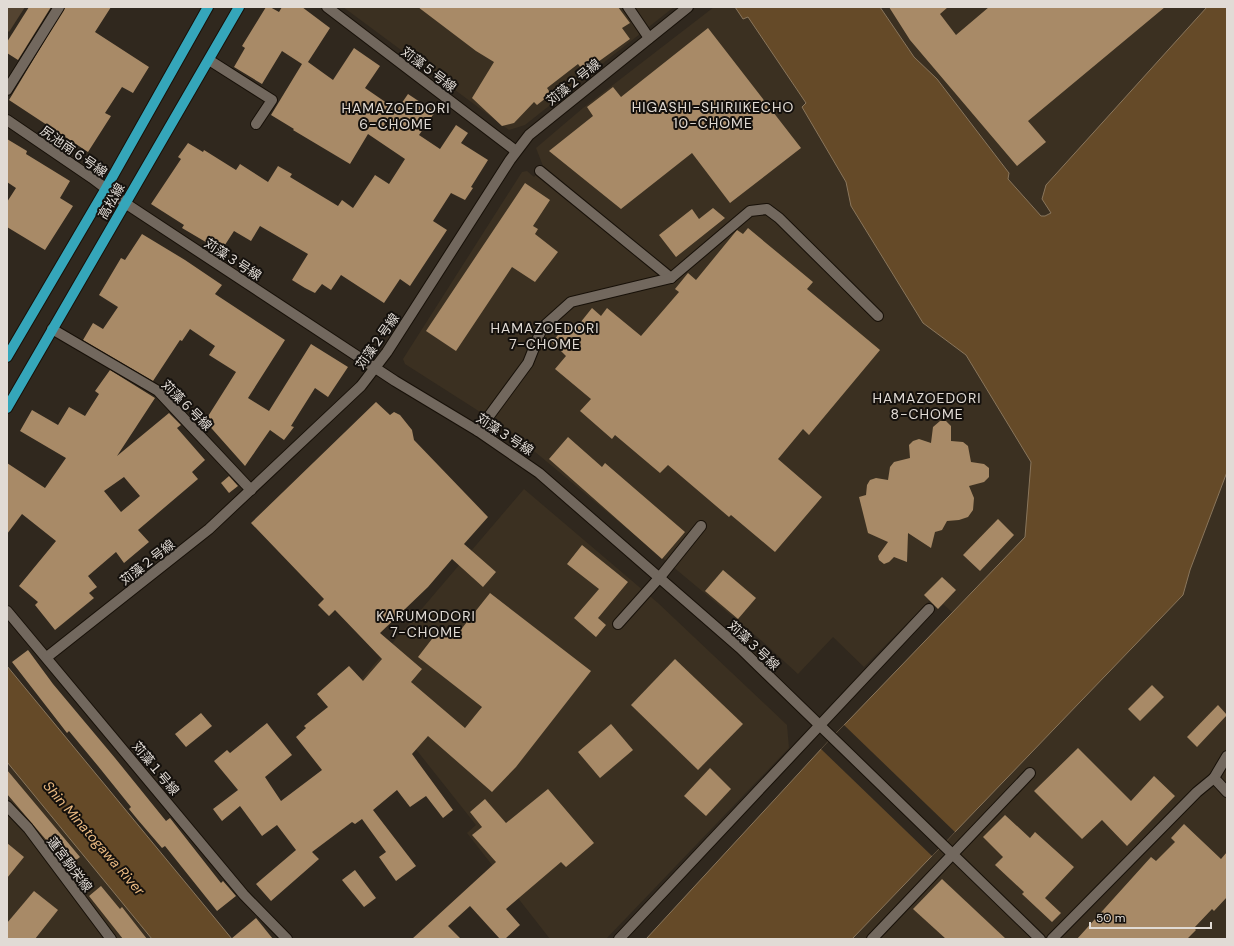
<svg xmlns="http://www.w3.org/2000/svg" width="1234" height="946" font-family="'DM Sans','Noto Sans JP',sans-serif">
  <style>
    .built { fill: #3b3021 }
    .green { fill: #544431 }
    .water { fill: #654a28; stroke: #8a765c }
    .pier { fill: #30281e }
    .building { fill: #a88a67; fill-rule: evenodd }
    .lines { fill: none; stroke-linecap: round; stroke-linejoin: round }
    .minor-casing { stroke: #171008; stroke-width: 12 }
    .major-casing { stroke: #171008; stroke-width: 12 }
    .minor { stroke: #72685e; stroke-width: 10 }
    .major { stroke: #35a6ba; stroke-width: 10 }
    .labels { text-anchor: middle; stroke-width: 4; stroke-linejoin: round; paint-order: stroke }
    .street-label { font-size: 13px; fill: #e1dbd5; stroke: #15110d }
    .neighbourhood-label { font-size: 14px; letter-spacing: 1px; fill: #e1dbd5; stroke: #15110d }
    .water-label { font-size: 14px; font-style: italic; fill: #e9b981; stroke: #15110d }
  </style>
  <rect width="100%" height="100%" fill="#30281e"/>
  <!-- built -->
  <g class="built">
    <polygon points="343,7 674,7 525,125 509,130"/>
    <polygon points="714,7 735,7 743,19 748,17 806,103 802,107 846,182 851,206 923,323 966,355 1032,462 1025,537 952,612 934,596 864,667 833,637 798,674 762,641 510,431 405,364 403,359 522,172 527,171 534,177 543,166 536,148 583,108"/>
    <polygon points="880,7 1207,7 1046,185 1042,199 1051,213 1045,217 1041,216 1008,179 1009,172 937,79 914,57"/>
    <polygon points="1227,472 1227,939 852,939 1183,595 1190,570"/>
    <polygon points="524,489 658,603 787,725 789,748 606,939 550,939 467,833 476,825 361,680"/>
    <polygon points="7,762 152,939 7,939"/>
  </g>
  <!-- green -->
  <polygon class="green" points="7,7 25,7 9,32 7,30"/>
  <!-- water -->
  <g class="water">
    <polygon points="735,7 880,7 914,57 937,79 1009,173 1008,179 1041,216 1045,216 1051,213 1042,199 1046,185 1207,7 1227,7 1227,472 1190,570 1183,595 852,939 646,939 823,747 1025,537 1031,462 966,355 923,323 851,206 846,182 802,107 806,103 748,17 743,19"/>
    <polygon points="7,666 232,939 152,939 7,762"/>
  </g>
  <!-- pier -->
  <polygon class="pier" points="844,725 955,832 932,856 821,749"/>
  <!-- building -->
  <g class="building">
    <polygon points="29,7 51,7 18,60 7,53 7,42"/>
    <polygon points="65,7 111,7 95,32 149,67 133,93 122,87 105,113 111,116 88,152 9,100"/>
    <polygon points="266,7 270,7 279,12 282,7 302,7 330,28 308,62 333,80 354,48 380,66 365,88 397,110 408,94 435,112 419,135 440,149 456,125 468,133 461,143 488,160 471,187 473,188 465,200 451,193 433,221 447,230 410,286 400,279 384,303 341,275 331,290 322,284 315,293 305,288 292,280 308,254 260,226 251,241 234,231 221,251 182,228 184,225 151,204 181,159 178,157 188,143 203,152 204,150 236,170 240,164 268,182 278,166 292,174 290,177 338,206 342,200 353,208 375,175 389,184 405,159 368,134 350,164 293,130 294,129 271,115 302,64 282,51 262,84 234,67 245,48 242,46"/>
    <polygon points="418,7 618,7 630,23 622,28 630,39 584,72 578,64 547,88 551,94 537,105 534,102 514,123 502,126 472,98 494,62 476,51"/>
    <polygon points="889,7 948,7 940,14 956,35 989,7 1165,7 1028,121 1046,142 1017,166 910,40"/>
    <polygon points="708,28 801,148 730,203 692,153 621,209 549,151 593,116 587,107 613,87 621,97"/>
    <polygon points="7,139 27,151 26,154 70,181 60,198 73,206 45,250 7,227 7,202 16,188 7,182"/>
    <polygon points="525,183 550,200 533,226 538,229 535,234 558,252 535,282 512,267 456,351 426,331"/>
    <polygon points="713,208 725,218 676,257 659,235 692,209 699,219"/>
    <polygon points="748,228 813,282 807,289 880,350 809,435 803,429 778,459 822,497 775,552 731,515 729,517 668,465 660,473 615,435 612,439 580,411 591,399 555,369 566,356 552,342 569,322 576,328 592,308 601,316 607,308 641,336 679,292 675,289 688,273 696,280 737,230 743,234"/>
    <polygon points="142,234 185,260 222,285 215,294 285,340 248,398 269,411 311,344 348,367 328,397 315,388 291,426 294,427 284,440 270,430 245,466 205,421 236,372 209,355 215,346 190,329 182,341 180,340 153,381 83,340 93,323 103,329 118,307 99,295 121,258 125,260"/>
    <path d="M110,370L155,398L117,456L169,413L181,425L177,428L205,460L192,472L198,479L138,530L149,542L124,563L116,552L88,576L97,587L89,593L94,598L55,630L35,605L38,602L19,586L56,541L22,514L7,534V463L45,488L66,458L20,431L32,410L58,425L69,407L85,416L99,394L95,391ZM124,477L140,496L121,512L104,491Z"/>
    <polygon points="376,402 390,415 394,412 400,415 412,430 414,440 488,517 464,544 496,572 483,587 452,559 428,587 380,633 422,669 411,682 465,728 482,707 418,657 442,626 455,637 490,593 591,671 516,767 492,792 428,736 412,754 453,810 443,818 426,796 410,807 397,790 373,810 416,866 396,881 379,857 386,852 362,819 355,824 352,822 312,852 319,859 271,901 256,884 296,850 277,825 262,836 240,806 222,821 213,809 238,790 214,761 227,750 230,753 267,723 292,755 265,777 281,801 322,770 296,737 306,728 304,726 328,707 317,694 349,666 363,681 382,659 335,610 329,616 318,605 324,599 251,523"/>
    <polygon points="940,421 946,421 951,426 951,441 963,442 968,446 971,462 984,464 989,468 989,477 984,482 969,486 974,498 973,510 968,517 959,520 947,521 942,530 935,532 931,548 908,533 907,562 894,557 889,562 884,564 879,560 878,556 888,542 868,533 859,497 866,495 867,485 870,480 876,478 888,480 890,467 894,462 910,458 909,445 913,441 919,439 931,443 933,427"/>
    <polygon points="568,437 602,467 605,463 685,532 662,559 549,459"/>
    <polygon points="229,476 238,486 229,493 221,483"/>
    <polygon points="998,519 1014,535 980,571 963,555"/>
    <polygon points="582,545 628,582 598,618 606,625 596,637 574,618 599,589 567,564"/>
    <polygon points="723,570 756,598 738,619 705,591"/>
    <polygon points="942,577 956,590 938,609 924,595"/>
    <polygon points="28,650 53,684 115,758 166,821 170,818 221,883 223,881 236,896 217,911 165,846 162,848 138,820 129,809 131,807 98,766 69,731 67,733 12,662"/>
    <polygon points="675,659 743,724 698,770 631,705"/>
    <polygon points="1152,685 1164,697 1140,721 1128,709"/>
    <polygon points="1218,705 1227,715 1197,747 1187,737"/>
    <polygon points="201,713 212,726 186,747 175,734"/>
    <polygon points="611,724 633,750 600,778 578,752"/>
    <polygon points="1078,748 1131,801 1154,776 1175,796 1127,846 1102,820 1082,839 1034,791"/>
    <polygon points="710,768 731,789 706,816 684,796"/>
    <polygon points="7,770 80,857 66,868 47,841 7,794"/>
    <polygon points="548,789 594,843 566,867 561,862 506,909 520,925 505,939 500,939 470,906 448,926 461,939 412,939 496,862 472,835 482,827 470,812 485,799 506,823"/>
    <polygon points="1005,815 1030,838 1035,832 1074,867 1045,898 1061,913 1052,922 1022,894 1024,892 995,865 1003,857 983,837"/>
    <polygon points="1184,824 1221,859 1227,852 1227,897 1214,911 1212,909 1194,928 1196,930 1187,939 1077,939 1151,857 1156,861 1175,842 1171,838"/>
    <polygon points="7,843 24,857 7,878"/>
    <polygon points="355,870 376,898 364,907 342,880"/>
    <polygon points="942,879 1006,939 946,939 913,909"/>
    <polygon points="101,886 120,909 122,907 147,939 123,939 89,896"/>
    <polygon points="34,891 58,910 35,939 7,939 7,923"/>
    <polygon points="256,918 273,939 231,939"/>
  </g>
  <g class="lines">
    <defs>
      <g id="minor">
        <polyline points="327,7 516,151"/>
        <polyline points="628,7 649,38"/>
        <polyline points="209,60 272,100 256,124"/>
        <polyline points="7,90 59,7"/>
        <polyline points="7,120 92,178 125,203 395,381 478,431 539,473 740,648 1040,939"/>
        <polyline points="540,171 671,278"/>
        <polyline points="52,329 158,391 251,490"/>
        <polyline points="478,431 528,363 542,328 571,302 671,278 750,211 767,209 779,218 878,316"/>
        <polyline points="7,611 244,895 287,939"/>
        <polyline points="618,624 660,577 701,526"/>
        <polyline points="47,657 209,529 361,386 387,352 510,160 529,135 688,7"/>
        <polyline points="1227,756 1214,778 1227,792"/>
        <polyline points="7,806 28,828 111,939"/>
        <polyline points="619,939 929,609"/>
        <polyline points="872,939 1030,773"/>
        <polyline points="1052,939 1197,792 1214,778"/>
      </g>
      <g id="major">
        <polyline points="7,357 105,190 208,7"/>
        <polyline points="7,408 239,7"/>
      </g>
    </defs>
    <!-- minor casing -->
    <use href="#minor" class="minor-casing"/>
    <!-- major casing -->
    <use href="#major" class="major-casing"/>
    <!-- minor -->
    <use href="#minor" class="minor"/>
    <!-- major -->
    <use href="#major" class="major"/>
  </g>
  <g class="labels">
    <!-- street labels -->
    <g class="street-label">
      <text transform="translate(429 69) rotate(37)" y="5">苅藻５号線</text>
      <text transform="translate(573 82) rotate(-39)" y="5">苅藻２号線</text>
      <text transform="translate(74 151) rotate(35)" y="5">尻池南６号線</text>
      <text transform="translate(111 201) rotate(-60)" y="5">高松線</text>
      <text transform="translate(233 259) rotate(33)" y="5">苅藻３号線</text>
      <text transform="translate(377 341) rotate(-55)" y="5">苅藻２号線</text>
      <text transform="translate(187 405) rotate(45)" y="5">苅藻６号線</text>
      <text transform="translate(505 434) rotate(33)" y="5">苅藻３号線</text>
      <text transform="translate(147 562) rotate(-38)" y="5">苅藻２号線</text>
      <text transform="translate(754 645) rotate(43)" y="5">苅藻３号線</text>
      <text transform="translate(156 768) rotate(50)" y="5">苅藻１号線</text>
      <text transform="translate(70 864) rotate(53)" y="5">蓮宮駒栄線</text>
    </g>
    <!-- neighbourhood labels -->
    <g class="neighbourhood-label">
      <text x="713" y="112">HIGASHI-SHIRIIKECHO<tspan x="713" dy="16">10-CHOME</tspan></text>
      <text x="396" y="113">HAMAZOEDORI<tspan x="396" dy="16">6-CHOME</tspan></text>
      <text x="545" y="333">HAMAZOEDORI<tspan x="545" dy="16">7-CHOME</tspan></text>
      <text x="927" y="403">HAMAZOEDORI<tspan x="927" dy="16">8-CHOME</tspan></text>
      <text x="426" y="621">KARUMODORI<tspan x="426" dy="16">7-CHOME</tspan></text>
    </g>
    <!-- water labels -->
    <g class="water-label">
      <text transform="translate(94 838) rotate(49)" y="5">Shin Minatogawa River</text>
    </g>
  </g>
  <!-- border -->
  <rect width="1234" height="946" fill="none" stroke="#e1dbd5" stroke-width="16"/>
  <!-- scale -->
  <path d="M1090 922v6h121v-6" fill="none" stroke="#e1dbd5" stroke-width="2"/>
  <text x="1096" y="922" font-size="12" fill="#e1dbd5" stroke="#15110d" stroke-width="3" paint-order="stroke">50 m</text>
</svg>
